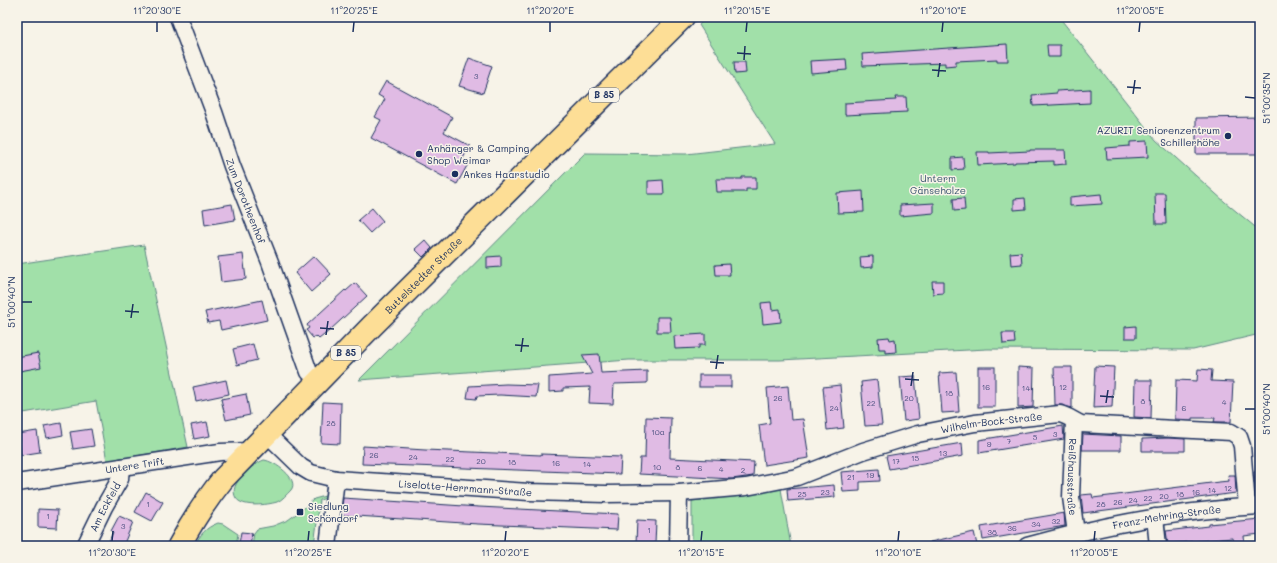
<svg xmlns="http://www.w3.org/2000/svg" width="1277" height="563" font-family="Mali,sans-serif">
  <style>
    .green { fill: #a1e0a9; stroke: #5e8884 }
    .building { fill: #e0bbe4; stroke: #1b2f5e }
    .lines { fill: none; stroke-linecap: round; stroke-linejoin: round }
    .street-casing { stroke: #1b2f5e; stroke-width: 19 }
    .primary-casing { stroke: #1b2f5e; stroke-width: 25 }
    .street { stroke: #f7f3e8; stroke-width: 16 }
    .primary { stroke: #fdde96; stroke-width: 22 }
    .ticks { fill: none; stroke: #1b2f5e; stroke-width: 1.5 }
    .poi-dot { fill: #1b2f5e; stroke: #f7f3e8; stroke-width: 1.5 }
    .labels { text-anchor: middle; stroke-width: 3; stroke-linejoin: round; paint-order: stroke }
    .number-label { font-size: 8px; fill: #4c5280 }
    .shield { fill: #f7f3e8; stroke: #5d6a87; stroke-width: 1 }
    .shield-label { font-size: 9px; font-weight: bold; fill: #1b2f5e }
    .poi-label { font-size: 10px; fill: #1b2f5e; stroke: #f7f3e8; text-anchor: start }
    .park-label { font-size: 10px; fill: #36526d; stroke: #f7f3e8 }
    .street-label { font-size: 10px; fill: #1b2f5e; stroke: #f7f3e8 }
    .neatline { fill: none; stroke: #1b2f5e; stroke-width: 1.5 }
    .ticks-label { font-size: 10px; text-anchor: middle; fill: #1b2f5e }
  </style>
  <rect width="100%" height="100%" fill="#f7f3e8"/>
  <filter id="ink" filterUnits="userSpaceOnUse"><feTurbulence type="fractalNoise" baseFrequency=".025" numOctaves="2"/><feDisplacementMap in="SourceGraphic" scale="8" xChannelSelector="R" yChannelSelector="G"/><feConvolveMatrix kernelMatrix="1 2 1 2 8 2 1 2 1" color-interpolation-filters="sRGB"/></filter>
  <g filter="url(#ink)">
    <!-- green -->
    <g class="green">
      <polygon points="706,17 1059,17 1156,140 1225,202 1260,231 1260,334 1193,350 987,349 780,360 629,360 359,380 585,153 686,154 775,144 699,25"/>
      <polygon points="144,245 188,447 107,461 96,401 17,414 17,264"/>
      <path d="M264,460C274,461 300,479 291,490C287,494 282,500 277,502C267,505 242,508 236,498C227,484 253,464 264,460Z"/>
      <polygon points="781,489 791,546 691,546 692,540 692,501"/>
      <polygon points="329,495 329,497 320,500 314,545 323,542 323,546 252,546 254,533 257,529 273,526 288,520 303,509 314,499"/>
      <path d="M218,523L223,524L238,534L236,545L242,546H194C201,534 205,528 218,523Z"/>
    </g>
    <!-- building -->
    <g class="building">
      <polygon points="1007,44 1008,61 997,61 997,59 956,61 956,65 945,66 945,63 863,66 862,54"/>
      <polygon points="1047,45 1060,45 1060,57 1048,57"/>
      <polygon points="469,58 492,66 483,93 459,86"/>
      <polygon points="846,59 847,70 811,73 810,61"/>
      <polygon points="734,62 745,62 746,73 735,74"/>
      <polygon points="386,81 452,117 444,132 470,146 462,160 468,164 457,184 371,138 381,120 375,117 385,99 378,95"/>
      <polygon points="1090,89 1090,103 1033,106 1032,95 1057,93 1057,91"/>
      <polygon points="895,97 906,97 907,112 845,115 845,103 896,100"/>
      <polygon points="1260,117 1260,154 1196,154 1196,118"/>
      <polygon points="1147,141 1148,157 1107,159 1106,148 1130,146 1130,142"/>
      <polygon points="1030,150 1065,150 1066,164 1054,165 1054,161 1015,162 1015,163 978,165 977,152 989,152 989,153 1030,151"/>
      <polygon points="963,157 964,169 952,170 952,158"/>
      <polygon points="742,177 756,177 756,189 746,189 746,192 717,192 716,179 742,179"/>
      <polygon points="663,180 664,194 648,194 648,181"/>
      <polygon points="863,191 864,212 838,213 837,193"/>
      <polygon points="1155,193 1165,193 1166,224 1156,224"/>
      <polygon points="1101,194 1102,204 1070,206 1070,197"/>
      <polygon points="964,198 965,210 954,211 953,199"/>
      <polygon points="1025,198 1026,209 1014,210 1014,199"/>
      <polygon points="934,203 934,213 900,216 900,205"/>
      <polygon points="232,204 235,220 205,225 203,209"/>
      <polygon points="372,208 383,221 370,233 358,220"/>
      <polygon points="425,240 432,248 423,257 415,249"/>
      <polygon points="1021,252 1022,264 1011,265 1010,253"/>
      <polygon points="243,254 246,279 221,282 218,257"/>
      <polygon points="314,256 331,274 311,292 295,273"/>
      <polygon points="501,256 501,267 487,268 487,257"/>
      <polygon points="873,256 873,267 861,268 860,257"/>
      <polygon points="729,264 730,275 716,275 715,265"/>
      <polygon points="932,281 943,281 943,293 933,294"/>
      <polygon points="355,283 367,296 329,331 319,339 316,336 313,338 306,330 309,328 307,325 345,290 346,291"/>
      <polygon points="262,300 267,320 221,330 219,321 208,323 205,312"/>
      <polygon points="771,302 772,310 780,309 781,322 763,324 761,303"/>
      <polygon points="657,317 670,317 671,332 657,332"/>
      <polygon points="1136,326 1136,338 1125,338 1125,327"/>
      <polygon points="1002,333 1014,333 1015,343 1003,344"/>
      <polygon points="705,334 705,345 699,345 699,348 675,349 674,336"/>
      <polygon points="889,337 890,340 895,339 896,352 885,353 885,349 879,349 878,338"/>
      <polygon points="253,344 257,360 237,365 233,349"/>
      <polygon points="38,353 41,367 20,371 17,357"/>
      <polygon points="599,354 601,373 647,371 647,383 614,384 613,404 589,403 590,387 563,388 563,391 549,392 549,377 592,374 582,355"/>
      <polygon points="1095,366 1114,367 1112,407 1093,408"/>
      <rect x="978" y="367" width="17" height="40"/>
      <polygon points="1018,367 1034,368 1033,407 1018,408"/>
      <polygon points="1054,367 1072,367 1072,408 1062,405 1055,405"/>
      <polygon points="1198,369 1212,370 1211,381 1233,382 1231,422 1214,422 1215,418 1192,418 1192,420 1175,419 1176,380 1197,381"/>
      <polygon points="956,372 959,412 942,413 939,373"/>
      <rect x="699" y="375" width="32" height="12"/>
      <polygon points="915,376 919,419 904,421 900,377"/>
      <polygon points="226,380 229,394 196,401 193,387"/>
      <polygon points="877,380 882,425 865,426 861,382"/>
      <polygon points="1135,380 1152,380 1151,418 1134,417"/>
      <polygon points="506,384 538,385 536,397 500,395 477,396 476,399 467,398 469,386"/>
      <polygon points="840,385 844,428 827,430 823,387"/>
      <polygon points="788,386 791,420 803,419 809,458 764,465 759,425 770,423 767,388"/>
      <polygon points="246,394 250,415 226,420 221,399"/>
      <polygon points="323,402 341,403 340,444 321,443"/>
      <polygon points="646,417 671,418 670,458 754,462 753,476 732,479 639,474 640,458 645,458"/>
      <polygon points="207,422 210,436 194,439 191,425"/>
      <polygon points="61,423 63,435 47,438 44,426"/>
      <polygon points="1063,426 1064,439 979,453 979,440"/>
      <polygon points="91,429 94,446 73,449 70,432"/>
      <polygon points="37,431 40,452 21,455 18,434"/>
      <polygon points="1083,434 1121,436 1121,450 1082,450"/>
      <polygon points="1169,438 1185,439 1185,451 1142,451 1142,439"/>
      <polygon points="962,443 963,456 889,469 886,456"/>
      <polygon points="363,446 425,450 541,455 541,454 621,457 620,474 362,464"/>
      <polygon points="879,469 880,481 860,482 860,491 843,492 841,472"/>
      <polygon points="1260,471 1260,485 1255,485 1254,472"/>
      <polygon points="1228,475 1235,475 1236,493 1083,513 1081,495 1092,494 1093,498 1219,482 1229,481"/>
      <polygon points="834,485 835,497 788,501 787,489"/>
      <polygon points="146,492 163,502 152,521 135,512"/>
      <polygon points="343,498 479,507 618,514 617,530 478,524 341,515"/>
      <polygon points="38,509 58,510 57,528 38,527"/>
      <polygon points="1064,513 1065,526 983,540 981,527"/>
      <polygon points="119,516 133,522 123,546 107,546 113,532 111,531"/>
      <polygon points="1260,519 1260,534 1244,536 1245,546 1233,546 1232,538 1168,544 1166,531 1209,526 1209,524"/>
      <polygon points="637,520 656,521 655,544 636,543"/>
      <polygon points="241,532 252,533 250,545 239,544"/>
      <polygon points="974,532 977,545 971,546 931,546 930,542"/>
    </g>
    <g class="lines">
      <defs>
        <g id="street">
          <path id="s1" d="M178,17L214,112L232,166L270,262L309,372L319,381"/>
          <path id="s2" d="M1074,421L1071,497L1076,533"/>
          <path id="s3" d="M268,435L301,467L311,473L336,479L529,492L606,494L679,493L746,487L797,477L863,451L918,434L975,423L1060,414C1068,416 1074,421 1081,424L1231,432L1239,437L1242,446L1247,506"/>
          <path id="s4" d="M17,483L220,452L252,451"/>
          <polyline points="1155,517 1158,546"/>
          <path id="s5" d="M85,546L104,507L120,479L121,467"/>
          <polyline points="328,546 336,479"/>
          <polyline points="678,546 679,493"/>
          <path id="s6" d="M1027,546C1103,525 1181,510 1260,506"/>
        </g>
        <g id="primary">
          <path id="s7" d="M179,546C192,522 206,500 223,479L372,326L683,17"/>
        </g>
      </defs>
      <!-- street casing -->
      <use href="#street" class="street-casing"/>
      <!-- primary casing -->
      <use href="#primary" class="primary-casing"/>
      <!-- street -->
      <use href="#street" class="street"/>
      <!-- primary -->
      <use href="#primary" class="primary"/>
    </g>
  </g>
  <!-- ticks -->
  <path class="ticks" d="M157,32V22M353,32L354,22M550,32V22M746,32L747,22M942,32L943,22M1139,32L1140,22M737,53L751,54M744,60L745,46M932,70L946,71M938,77L940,63M1127,87L1141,88M1133,94L1135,80M1245,97L1255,98M22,302H32M125,311L139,312M131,318L133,304M320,328L334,329M326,335L328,321M515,345L529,346M521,352L523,338M710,362L724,363M716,369L718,355M905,379L919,380M911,386L913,372M1100,396L1114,397M1106,403L1108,390M1245,409H1255M112,541L113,531M308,541L309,531M505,541L506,531M701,541L702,531M898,541L899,531M1094,541L1095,531"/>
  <!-- markers -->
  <g class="poi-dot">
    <circle cx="1228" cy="136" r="4"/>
    <circle cx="419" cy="154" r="4"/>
    <circle cx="455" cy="174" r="4"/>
    <rect x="296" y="508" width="8" height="8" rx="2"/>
  </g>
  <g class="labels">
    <!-- number labels -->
    <g class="number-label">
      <text x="476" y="79">3</text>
      <text x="986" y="390">16</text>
      <text x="1063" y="390">12</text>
      <text x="1026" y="391">14</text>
      <text x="949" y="396">18</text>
      <text x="778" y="401">26</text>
      <text x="909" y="401">20</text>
      <text x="1143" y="404">8</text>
      <text x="1224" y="405">4</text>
      <text x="871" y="406">22</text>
      <text x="834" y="411">24</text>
      <text x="1184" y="411">6</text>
      <text x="331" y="426">28</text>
      <text x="658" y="435">10a</text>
      <text x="1055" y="437">3</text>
      <text x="1035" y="440">5</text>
      <text x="1009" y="444">7</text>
      <text x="989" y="447">9</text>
      <text x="943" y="456">13</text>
      <text x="374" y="458">26</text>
      <text x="413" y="460">24</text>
      <text x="915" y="461">15</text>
      <text x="450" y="462">22</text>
      <text x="481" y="464">20</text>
      <text x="896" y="464">17</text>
      <text x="512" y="465">18</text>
      <text x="556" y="466">16</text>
      <text x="587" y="467">14</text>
      <text x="657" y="470">10</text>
      <text x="678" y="470">8</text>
      <text x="700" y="471">6</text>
      <text x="721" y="472">4</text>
      <text x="743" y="473">2</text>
      <text x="870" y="478">19</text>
      <text x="851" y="480">21</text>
      <text x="1228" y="491">12</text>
      <text x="1212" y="493">14</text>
      <text x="825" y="495">23</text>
      <text x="1196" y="495">16</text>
      <text x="802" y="497">25</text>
      <text x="1180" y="497">18</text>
      <text x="1164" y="499">20</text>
      <text x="1148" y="501">22</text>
      <text x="1133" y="503">24</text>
      <text x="1118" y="505">26</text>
      <text x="148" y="507">1</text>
      <text x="1101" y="507">28</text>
      <text x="48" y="519">1</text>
      <text x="1056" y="524">32</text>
      <text x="1036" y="527">34</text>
      <text x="123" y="529">3</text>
      <text x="1012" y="531">36</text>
      <text x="649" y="533">1</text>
      <text x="992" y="535">38</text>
    </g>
    <!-- shield labels -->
    <g class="shield">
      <rect x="589" y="88" width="30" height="14" rx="3"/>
      <rect x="331" y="346" width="30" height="14" rx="3"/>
    </g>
    <g class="shield-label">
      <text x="604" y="98">B 85</text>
      <text x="346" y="356">B 85</text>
    </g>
    <!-- poi labels -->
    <g class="poi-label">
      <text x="1220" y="134" text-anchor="end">AZURIT Seniorenzentrum<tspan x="1220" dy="12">Schillerhöhe</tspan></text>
      <text x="427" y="152">Anhänger &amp; Camping<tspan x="427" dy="12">Shop Weimar</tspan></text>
      <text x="463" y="178">Ankes Haarstudio</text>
      <text x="308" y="510">Siedlung<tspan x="308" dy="12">Schöndorf</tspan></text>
    </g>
    <!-- park labels -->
    <g class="park-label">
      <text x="938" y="182">Unterm<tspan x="938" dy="12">Gänseholze</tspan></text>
    </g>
    <!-- street labels -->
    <g class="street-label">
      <text dy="4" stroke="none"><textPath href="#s1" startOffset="196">Zum Dorotheenhof</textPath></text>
      <text dy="4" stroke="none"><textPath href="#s7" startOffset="366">Buttelstedter Straße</textPath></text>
      <text dy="4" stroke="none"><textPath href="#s3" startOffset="749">Wilhelm-Bock-Straße</textPath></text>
      <text dy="4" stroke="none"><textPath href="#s4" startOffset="119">Untere Trift</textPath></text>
      <text dy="4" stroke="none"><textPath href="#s2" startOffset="56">Reißhausstraße</textPath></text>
      <text dy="4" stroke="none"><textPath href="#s3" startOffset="213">Liselotte-Herrmann-Straße</textPath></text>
      <text dy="4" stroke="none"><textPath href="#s5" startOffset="44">Am Eckfeld</textPath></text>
      <text dy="4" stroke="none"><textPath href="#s6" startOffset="143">Franz-Mehring-Straße</textPath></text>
    </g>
  </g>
  <!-- margin -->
  <rect width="1277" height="563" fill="none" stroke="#f7f3e8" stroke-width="44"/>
  <rect x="22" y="22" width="1233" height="519" class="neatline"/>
  <g class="ticks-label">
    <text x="157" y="14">11°20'30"E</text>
    <text x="354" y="14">11°20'25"E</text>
    <text x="550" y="14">11°20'20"E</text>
    <text x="747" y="14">11°20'15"E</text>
    <text x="943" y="14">11°20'10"E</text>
    <text x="1140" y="14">11°20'05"E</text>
    <text transform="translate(1266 98) rotate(-90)" y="4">51°00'35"N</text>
    <text transform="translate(11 302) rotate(-90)" y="4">51°00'40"N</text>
    <text transform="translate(1266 409) rotate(-90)" y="4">51°00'40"N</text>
    <text x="112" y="556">11°20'30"E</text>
    <text x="308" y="556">11°20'25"E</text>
    <text x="505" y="556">11°20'20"E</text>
    <text x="701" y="556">11°20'15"E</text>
    <text x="898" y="556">11°20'10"E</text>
    <text x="1094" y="556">11°20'05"E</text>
  </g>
</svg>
